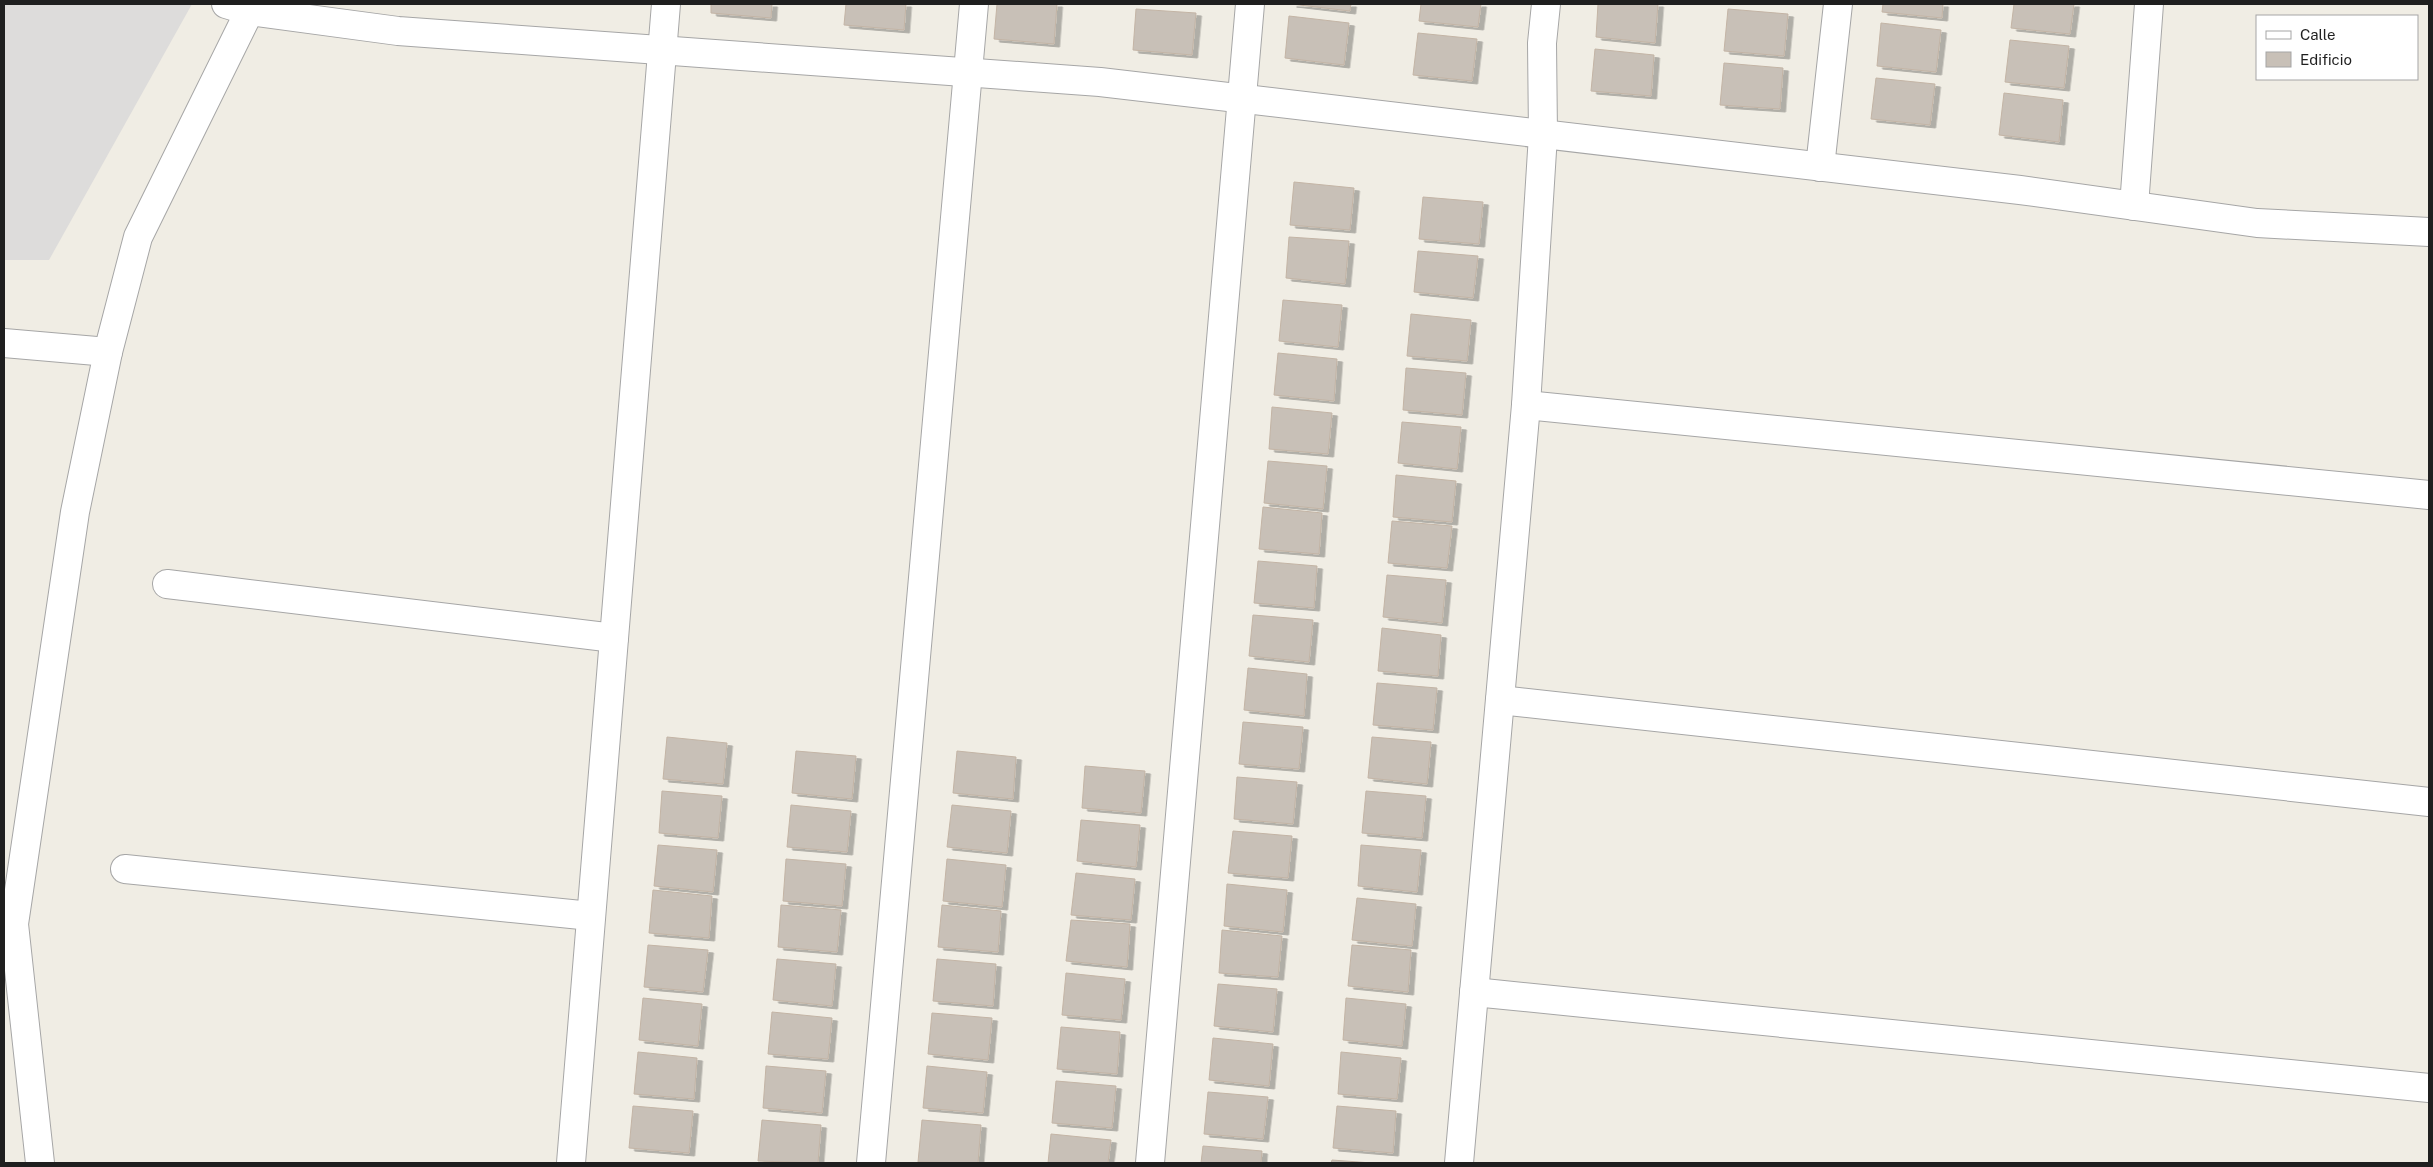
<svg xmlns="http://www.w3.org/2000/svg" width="2433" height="1167" font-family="'Public Sans',sans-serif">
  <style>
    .residential { fill: #dddcdb }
    .building { fill: #c8c0b7; stroke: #c3b4a5; filter: url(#shadow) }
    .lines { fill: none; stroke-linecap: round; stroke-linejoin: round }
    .street-casing { stroke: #a6a6a6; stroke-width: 30 }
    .street { stroke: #fff; stroke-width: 28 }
  </style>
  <defs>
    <filter id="shadow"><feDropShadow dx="5.5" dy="3" stdDeviation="0" flood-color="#0004"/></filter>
  </defs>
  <rect width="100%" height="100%" fill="#f0ede4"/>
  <!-- residential -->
  <polygon class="residential" points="4,4 192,4 49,260 4,260"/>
  <!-- building -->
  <g class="building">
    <polygon points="711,4 772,4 771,18 711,13"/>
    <polygon points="846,4 906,4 904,30 844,25"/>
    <polygon points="997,4 1057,4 1054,44 994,39"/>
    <polygon points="1291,4 1351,4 1350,11"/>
    <polygon points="1421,4 1481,4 1478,27 1419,21"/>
    <polygon points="1598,4 1658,4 1655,43 1596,37"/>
    <polygon points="1883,4 1943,4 1942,18 1882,12"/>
    <polygon points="2014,4 2074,4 2070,34 2011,28"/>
    <polygon points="1136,9 1196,13 1192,55 1133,50"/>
    <polygon points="1728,9 1788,14 1784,56 1724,51"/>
    <polygon points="1289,16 1349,23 1344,65 1285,58"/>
    <polygon points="1881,23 1941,30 1936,72 1877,66"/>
    <polygon points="1418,33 1477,39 1472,81 1413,75"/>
    <polygon points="2010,40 2069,46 2064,88 2005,82"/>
    <polygon points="1595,49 1654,55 1651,96 1591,91"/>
    <polygon points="1724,63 1783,68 1780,109 1720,105"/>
    <polygon points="1876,78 1935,84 1930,125 1871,119"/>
    <polygon points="2004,93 2063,100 2059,142 1999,135"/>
    <polygon points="1294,182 1354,188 1350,230 1290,225"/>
    <polygon points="1423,197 1483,202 1479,244 1419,239"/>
    <polygon points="1289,237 1349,241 1345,284 1286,278"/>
    <polygon points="1418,251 1478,256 1473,298 1414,292"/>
    <polygon points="1283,300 1342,305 1338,347 1279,341"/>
    <polygon points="1411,314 1471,320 1467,361 1407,356"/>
    <polygon points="1278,353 1337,359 1334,401 1274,395"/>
    <polygon points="1406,368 1466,373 1462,415 1403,410"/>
    <polygon points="1272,407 1332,413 1328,454 1269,449"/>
    <polygon points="1402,422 1461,427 1457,469 1398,463"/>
    <polygon points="1268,461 1327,466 1323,509 1264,503"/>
    <polygon points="1396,475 1456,481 1452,522 1393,517"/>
    <polygon points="1263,507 1322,513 1319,554 1259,549"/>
    <polygon points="1392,521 1452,526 1447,568 1388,563"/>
    <polygon points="1258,561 1317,566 1314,608 1254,603"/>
    <polygon points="1387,575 1446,580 1442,623 1383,617"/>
    <polygon points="1253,615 1313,620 1309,662 1249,656"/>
    <polygon points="1382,628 1441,635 1438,676 1378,671"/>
    <polygon points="1248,668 1307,674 1304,716 1244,710"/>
    <polygon points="1377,683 1437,688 1433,730 1373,725"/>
    <polygon points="1243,722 1303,727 1299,769 1239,764"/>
    <polygon points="667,737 727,743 723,784 663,779"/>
    <polygon points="1372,737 1431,742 1427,784 1368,778"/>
    <polygon points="796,751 856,756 852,799 792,793"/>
    <polygon points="957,751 1016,757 1013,799 953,793"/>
    <polygon points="1085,766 1145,771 1141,813 1082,808"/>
    <polygon points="1237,777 1297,782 1293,824 1234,819"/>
    <polygon points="662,791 722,796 718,838 659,833"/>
    <polygon points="1366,791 1426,796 1422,838 1362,833"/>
    <polygon points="791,805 851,811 847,852 787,847"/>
    <polygon points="952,805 1011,811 1007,853 947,847"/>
    <polygon points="1081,820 1140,825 1136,867 1077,861"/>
    <polygon points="1233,831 1292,836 1288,878 1228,873"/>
    <polygon points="658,845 717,850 713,892 654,886"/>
    <polygon points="1361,845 1421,850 1417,892 1358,886"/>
    <polygon points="786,859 846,864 842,906 783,901"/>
    <polygon points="947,859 1006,865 1002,907 943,901"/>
    <polygon points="1076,873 1135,879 1131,920 1071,915"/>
    <polygon points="1227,884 1287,890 1283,932 1224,926"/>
    <polygon points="653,890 712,896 709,938 649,933"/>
    <polygon points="1357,898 1416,904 1412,946 1352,940"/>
    <polygon points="781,905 841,910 837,952 778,947"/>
    <polygon points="942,905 1001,911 998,952 938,947"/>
    <polygon points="1071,920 1130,924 1127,967 1066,961"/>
    <polygon points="1222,930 1282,936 1278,977 1219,973"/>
    <polygon points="648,945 708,950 703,992 644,987"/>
    <polygon points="1352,945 1411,950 1408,992 1348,986"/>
    <polygon points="777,959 836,964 832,1006 773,1000"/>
    <polygon points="937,959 996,964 993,1006 933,1001"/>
    <polygon points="1066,973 1125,979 1121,1020 1062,1015"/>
    <polygon points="1218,984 1277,989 1273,1032 1214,1026"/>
    <polygon points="643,998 702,1004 698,1046 639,1040"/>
    <polygon points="1346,998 1406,1004 1402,1046 1343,1040"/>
    <polygon points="772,1012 832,1018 828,1059 768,1054"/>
    <polygon points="932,1013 992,1018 988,1060 928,1054"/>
    <polygon points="1061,1027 1120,1032 1117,1074 1057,1069"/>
    <polygon points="1213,1038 1273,1044 1269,1086 1209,1080"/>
    <polygon points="638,1052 697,1058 694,1099 634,1094"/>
    <polygon points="1341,1052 1401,1058 1397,1099 1338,1094"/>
    <polygon points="766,1066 826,1071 822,1113 763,1108"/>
    <polygon points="927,1066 987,1072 983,1113 923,1108"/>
    <polygon points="1056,1081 1116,1086 1112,1128 1052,1123"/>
    <polygon points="1208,1092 1268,1097 1263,1139 1204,1134"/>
    <polygon points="633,1106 693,1111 689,1153 629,1148"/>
    <polygon points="1337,1106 1396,1111 1393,1153 1333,1148"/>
    <polygon points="762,1120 821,1125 818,1163 758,1161"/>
    <polygon points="922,1120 981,1125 978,1163 918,1162"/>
    <polygon points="1051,1134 1111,1140 1108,1163 1048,1163"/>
    <polygon points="1203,1146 1262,1151 1261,1163 1201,1163"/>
    <polygon points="1332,1160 1372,1163 1331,1163"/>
  </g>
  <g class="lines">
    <defs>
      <g id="street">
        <polyline points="226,4 249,11 398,31 1100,82 2020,190 2257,223 2429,232"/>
        <polyline points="1820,167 1838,4"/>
        <polyline points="2134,206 2149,4"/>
        <polyline points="4,343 108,352"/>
        <polyline points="1526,405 2429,495"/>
        <polyline points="167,584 614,638"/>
        <polyline points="1500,700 2429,802"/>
        <polyline points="125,869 591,916"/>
        <polyline points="1474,992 2429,1088"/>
        <polyline points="40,1163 14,924 75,512 108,352 138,237 253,4"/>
        <polyline points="571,1163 666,4"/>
        <polyline points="871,1163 974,4"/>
        <polyline points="1150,1163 1250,4"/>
        <polyline points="1459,1163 1526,405 1543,135 1542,43 1546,4"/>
      </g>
    </defs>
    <!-- street casing -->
    <use href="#street" class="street-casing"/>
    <!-- street -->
    <use href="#street" class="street"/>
  </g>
  <!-- border -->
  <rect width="2433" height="1167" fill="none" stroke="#1f1f1f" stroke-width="10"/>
  <!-- legend -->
  <rect x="2256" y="15" width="162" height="65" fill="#ffffff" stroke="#a5a5a5"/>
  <rect x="2266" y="31" width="25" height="8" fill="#ffffff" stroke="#a5a5a5"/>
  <text x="2300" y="40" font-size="15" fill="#1f1f1f">Calle</text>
  <rect x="2266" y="52" width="25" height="15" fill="#c8c0b7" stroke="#a5a5a5"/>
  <text x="2300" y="65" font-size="15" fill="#1f1f1f">Edificio</text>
</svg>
